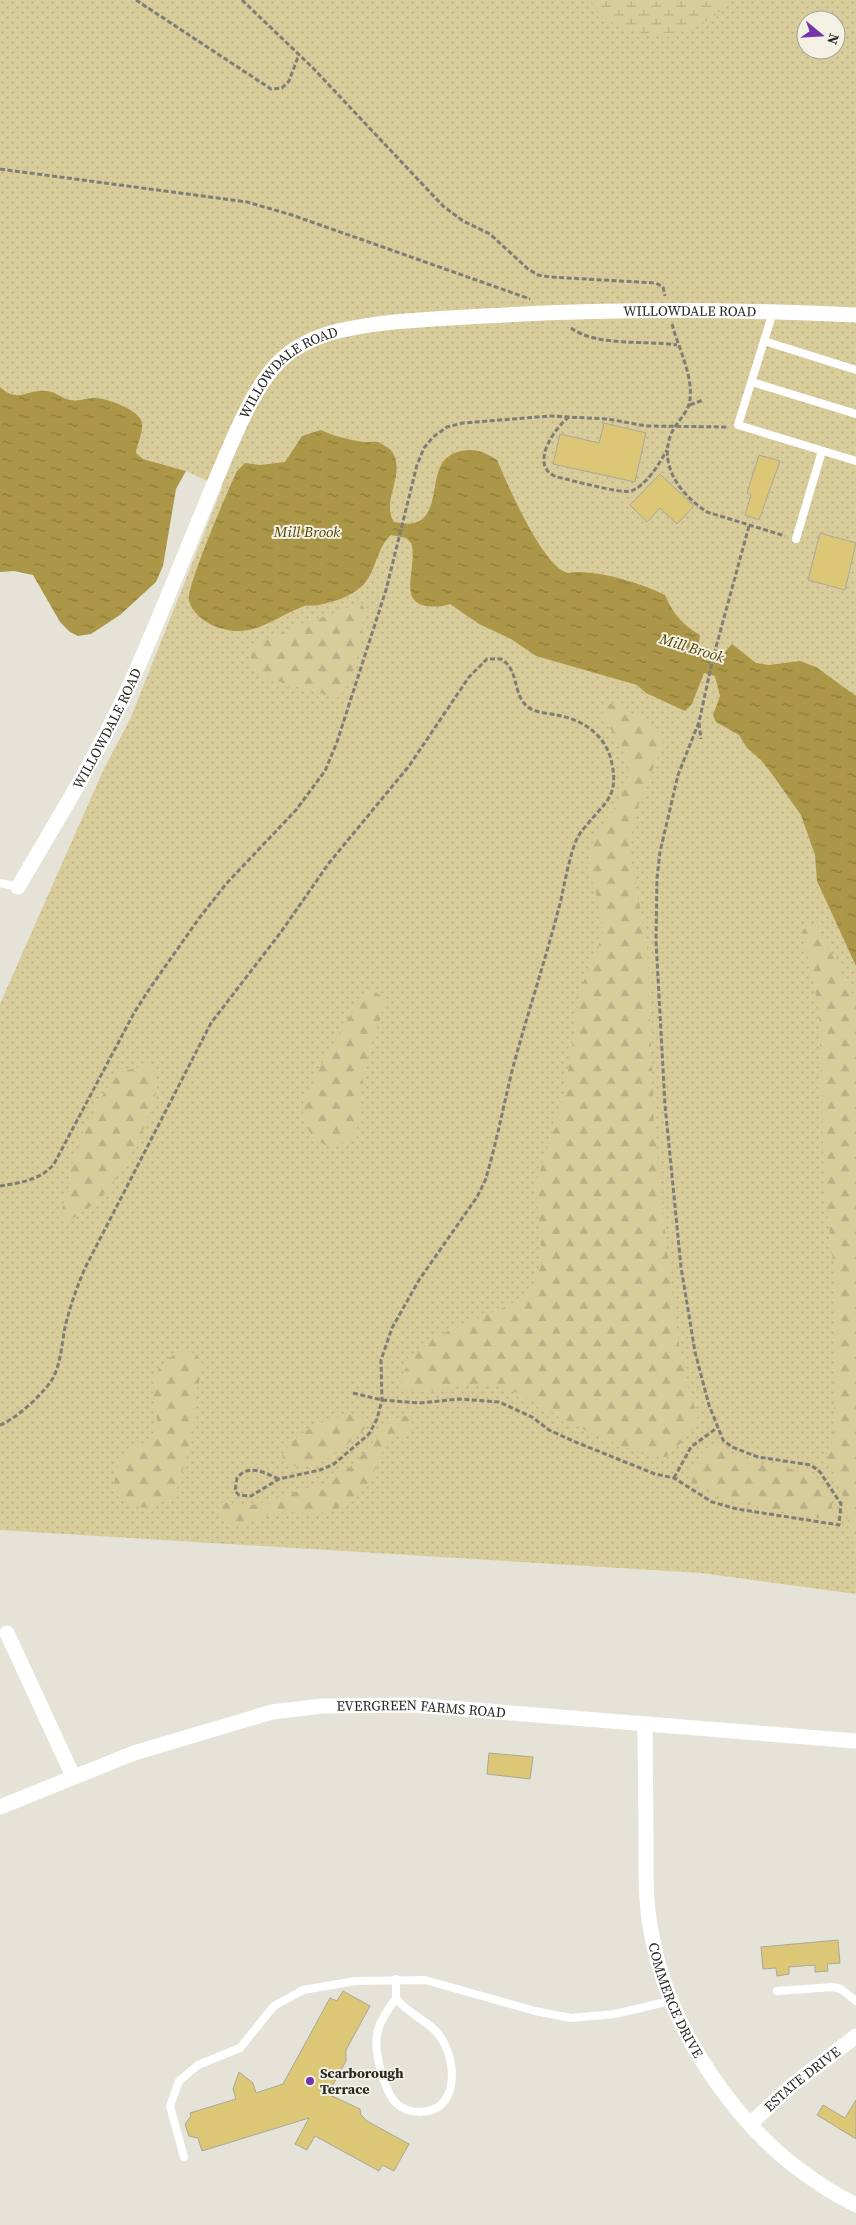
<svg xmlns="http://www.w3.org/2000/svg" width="856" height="2225" font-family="'Source Serif 4',serif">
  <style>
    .grass { fill: url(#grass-dots); fill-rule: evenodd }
    .forest { fill: url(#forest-firs) }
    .wetland { fill: url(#wetland-marsh) }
    .water { fill: url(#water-ripples) }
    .building { fill: #dbc776; stroke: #aaa79c }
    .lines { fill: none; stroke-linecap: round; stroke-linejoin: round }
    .path { stroke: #7f7d76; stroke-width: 3; stroke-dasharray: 5 2.5; stroke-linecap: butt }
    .service { stroke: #fff; stroke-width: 8 }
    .minor { stroke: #fff; stroke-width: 15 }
    .poi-dot { fill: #7534a9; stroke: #f3f0e4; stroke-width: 2 }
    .labels { text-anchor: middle; stroke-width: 4; stroke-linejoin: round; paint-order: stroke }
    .street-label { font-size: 14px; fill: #282723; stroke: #f3f0e4 }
    .poi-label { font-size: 14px; font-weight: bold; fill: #282723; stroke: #f3f0e4; text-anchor: start }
    .water-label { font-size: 15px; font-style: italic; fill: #534501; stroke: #f3f0e4 }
  </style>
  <defs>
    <pattern id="grass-dots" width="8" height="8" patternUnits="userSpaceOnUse" patternTransform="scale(1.25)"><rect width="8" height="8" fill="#d9cc9b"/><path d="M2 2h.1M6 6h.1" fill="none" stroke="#baaf85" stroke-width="1.8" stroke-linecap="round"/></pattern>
    <pattern id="forest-firs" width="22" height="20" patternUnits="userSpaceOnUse" patternTransform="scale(1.25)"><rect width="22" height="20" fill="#d9cc9b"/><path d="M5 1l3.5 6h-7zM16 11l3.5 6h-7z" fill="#baaf85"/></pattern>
    <pattern id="wetland-marsh" width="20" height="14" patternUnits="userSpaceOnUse" patternTransform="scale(1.25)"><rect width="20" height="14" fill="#d9cc9b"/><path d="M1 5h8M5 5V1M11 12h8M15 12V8" fill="none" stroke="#baaf85"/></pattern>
    <pattern id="water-ripples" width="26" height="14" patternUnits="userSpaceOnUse" patternTransform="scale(1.25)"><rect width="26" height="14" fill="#ab9747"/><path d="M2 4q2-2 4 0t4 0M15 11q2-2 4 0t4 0" fill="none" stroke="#8b7b3b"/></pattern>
  </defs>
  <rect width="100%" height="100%" fill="#e5e3d7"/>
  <!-- grass -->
  <path class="grass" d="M0,0H856V1594L701,1573L0,1530V1004L102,773L131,717L222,488L186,471L143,459L136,453C137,444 145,428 140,420C135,408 108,399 97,398C88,397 80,402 70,400C60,398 59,393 46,392C26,391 18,403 0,387ZM806,20H836V50H806Z"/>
  <!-- forest -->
  <g class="forest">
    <path d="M360,603L365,609C360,622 364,625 361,636C358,655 353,686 337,698L263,677L253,669L250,653L252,644Z"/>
    <path d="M609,703C628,711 655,722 663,743L636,812L629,848L647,945L654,1126L667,1250L679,1344L688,1388L698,1417L683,1441L666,1457C630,1453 594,1435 562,1418C540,1406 518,1390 493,1385C462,1379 433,1399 403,1388L401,1378L412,1356L435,1337L511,1304L531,1290L542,1264L536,1183L564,1097L580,994L589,965L597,951L603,931L601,910L588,868L591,847L599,830L618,803L629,774L621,744L601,715Z"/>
    <polygon points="816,924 852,993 856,998 856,1552 849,1531 846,1504 828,1458 834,1435 836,1288 824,1181 819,1010 802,931 809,925"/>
    <path d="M373,990L385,999C384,1012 378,1024 374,1036C368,1053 363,1074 361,1092C359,1106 363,1121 354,1133C328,1166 297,1129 304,1099C314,1079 356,995 373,990Z"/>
    <path d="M148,1066C151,1069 155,1071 156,1075C163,1101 126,1166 110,1187C99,1202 84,1211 69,1221L62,1218V1209L70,1184L69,1172L86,1125L109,1085L120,1073L134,1068Z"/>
    <path d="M185,1350L197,1355L203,1366L194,1401L195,1412L187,1456L176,1491L168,1499L150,1508L140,1507L124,1501L113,1488C115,1478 116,1463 124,1456C134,1447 149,1443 155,1429C159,1420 156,1411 154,1402C149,1377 161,1358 185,1350Z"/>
    <path d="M348,1414L360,1418L367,1426C347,1447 314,1476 284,1463L282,1455C297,1431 322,1421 348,1414Z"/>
    <path d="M405,1416H410L412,1420C408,1437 398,1433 389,1443C379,1455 376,1470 368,1484C364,1492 351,1501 342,1506C318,1520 293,1508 268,1515C257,1519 242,1527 231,1523C224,1521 220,1517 217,1511L222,1502L244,1506L257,1504L324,1483L353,1465L393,1419Z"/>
    <path d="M715,1445C744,1463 776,1467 808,1472L831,1499L834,1518L828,1519C789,1509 722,1507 692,1482L691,1474L704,1449Z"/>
  </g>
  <!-- wetland -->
  <polygon class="wetland" points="590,0 729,0 729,3 711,19 666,38 634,31 607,20"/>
  <!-- water -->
  <g class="water">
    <path d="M0,387C19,404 25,389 46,391C56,392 62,398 70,400C80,402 88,397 97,398C108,399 135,408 141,420C145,429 137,444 136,453L143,459L186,471L176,489L163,566L156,582L120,615L91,634L78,636L70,632L60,622L33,575L14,571L0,572Z"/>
    <path d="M321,430C333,436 348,439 362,442C367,443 373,441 378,442C381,443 388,448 391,450C408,473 380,500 394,522C403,523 413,526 421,520C443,504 425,458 461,451C475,448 484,452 497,460C507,483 543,568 568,573C572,573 576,572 579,572C608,573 640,583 665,595C672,613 684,626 700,635L699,642L704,660L721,663L725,652L732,644L756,663L769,665L800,661L816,667L856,696V966L817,881L815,855L801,815L772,774L761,760L747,748L739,735L716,722L713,715L720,696L715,676L704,673L692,704L685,711L646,693L637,685L536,656L511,639L479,624L450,604C441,607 436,607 427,606C396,602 419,564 411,543L406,538L391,535C376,548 376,574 361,587C350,597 333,602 319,605C314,606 309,605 304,606C270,619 251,642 212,625C202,620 192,612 189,601C185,589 229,488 237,471L245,463L260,465L285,462L302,436Z"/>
  </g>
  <!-- building -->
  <g class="building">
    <polygon points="604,423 646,433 635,482 553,464 560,434 599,443"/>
    <polygon points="759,455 780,461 759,520 745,515 751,495 747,493"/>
    <polygon points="660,474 694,506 677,524 660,508 647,522 630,505"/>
    <polygon points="820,533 856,543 845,590 808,580"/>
    <polygon points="489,1753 533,1757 530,1779 487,1774"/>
    <polygon points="838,1940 840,1963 827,1964 828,1971 815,1972 815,1965 789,1967 789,1974 777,1976 776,1968 763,1969 761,1947"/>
    <polygon points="343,1991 370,2006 346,2050 346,2061 328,2094 360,2109 361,2115 367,2121 409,2144 394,2171 382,2165 379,2171 315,2136 307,2150 295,2144 309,2118 202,2151 198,2138 189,2136 185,2124 191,2116 190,2113 236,2099 233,2089 239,2072 253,2083 256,2093 283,2084 330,1998 337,2001"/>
    <polygon points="856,2100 856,2139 817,2115 823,2105 845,2118"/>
  </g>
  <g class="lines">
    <!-- path -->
    <g class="path">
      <polyline points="136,0 271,89 282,88 289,81 299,54"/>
      <polyline points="242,0 313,68 443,206 463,221 490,234 528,269 538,275 550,277 656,283 663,287 665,296"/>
      <polyline points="0,169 247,202 292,215 530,299"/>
      <path d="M672,324C678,347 693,375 690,399C689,412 678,420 672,432C657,465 681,495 707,512L785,536"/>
      <path d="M571,328C597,347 644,340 677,345"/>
      <polyline points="690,405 703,400"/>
      <path d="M569,417C554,428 528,467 557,477C571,480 621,494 631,491C647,485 659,464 667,450"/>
      <polyline points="699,723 701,739"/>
      <path d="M0,1186C19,1183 41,1180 54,1164L134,1013L150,988L200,917L226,884L296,810L325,771L337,742L386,590L417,465L424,448L433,437L447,427L463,423L550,416L608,419L646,426L728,427"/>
      <polyline points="353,1393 382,1400 419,1403 460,1399 499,1402 532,1417 549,1430 573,1441 655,1474 674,1478 712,1502 737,1509 839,1525 841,1504 820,1472 811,1465 758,1457 732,1447 723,1440 709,1405 695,1352 681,1267 665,1105 656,941 657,878 660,852 678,775 699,722 713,658 749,526"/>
      <path d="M0,1425C15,1420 47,1391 54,1376C61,1361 62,1343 65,1327C70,1306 77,1287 85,1268L211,1023L281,932L329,863L409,766L469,677L487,659H501C520,670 512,695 528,707C536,713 548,713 557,715C584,720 607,736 612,764C619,797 604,803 586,826C577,835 573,847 570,860C565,877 563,894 558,911C544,965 526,1018 512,1071C503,1108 496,1145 485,1181L477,1197L419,1280L392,1328L381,1360L382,1400L377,1419L369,1434L334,1464L320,1470L279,1479L251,1496L239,1495L235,1491L237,1478C249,1463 265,1473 279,1479"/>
      <polyline points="674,1478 691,1447 718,1427"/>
    </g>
    <!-- service -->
    <g class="service">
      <polyline points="773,312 738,425 856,461"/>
      <polyline points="764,341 856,370"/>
      <polyline points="752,382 856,414"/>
      <polyline points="796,539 822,451"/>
      <polyline points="0,883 18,887"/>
      <polyline points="396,1979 396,1998"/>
      <polyline points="777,1991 833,1987 841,1989 856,2001"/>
      <path d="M396,1998C409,2016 432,2021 443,2041C457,2066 458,2111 420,2112C411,2112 402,2109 395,2102C387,2093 383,2079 380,2068C372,2034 377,2025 396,1998Z"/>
      <polyline points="184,2157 170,2106 179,2081 198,2065 240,2048 274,2006 303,1990 355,1981 425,1980 535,2011 571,2018 615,2014 670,2001"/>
    </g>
    <!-- minor -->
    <g class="minor">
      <path id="s1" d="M18,887C56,822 96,758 127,691C158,623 185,553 214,484C230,447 252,387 281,360C296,346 318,336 338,331C385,320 436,319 485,316C608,309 732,309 856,315"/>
      <polyline points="7,1633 73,1776"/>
      <path id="s2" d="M645,1724C645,1762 646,1800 646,1838C646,1871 645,1904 652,1936C669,2029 737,2130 817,2182C829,2191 843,2198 856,2205"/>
      <path id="s3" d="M0,1807L134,1753L272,1712L322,1706L413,1705L856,1741"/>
      <path id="s4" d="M750,2124L791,2086L856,2036"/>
    </g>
  </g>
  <!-- markers -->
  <circle class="poi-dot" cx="310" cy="2081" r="5"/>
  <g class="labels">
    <!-- street labels -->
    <g class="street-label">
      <text dy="5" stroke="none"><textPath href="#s1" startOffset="1008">WILLOWDALE ROAD</textPath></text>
      <text dy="5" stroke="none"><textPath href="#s1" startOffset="588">WILLOWDALE ROAD</textPath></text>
      <text dy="5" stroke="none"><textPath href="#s1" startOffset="182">WILLOWDALE ROAD</textPath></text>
      <text dy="5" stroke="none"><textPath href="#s3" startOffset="438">EVERGREEN FARMS ROAD</textPath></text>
      <text dy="5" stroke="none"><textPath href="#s2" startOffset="281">COMMERCE DRIVE</textPath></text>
      <text dy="5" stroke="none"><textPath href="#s4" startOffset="69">ESTATE DRIVE</textPath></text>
    </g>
    <!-- poi labels -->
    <g class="poi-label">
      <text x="320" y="2078">Scarborough<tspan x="320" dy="16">Terrace</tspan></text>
    </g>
    <!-- water labels -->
    <g class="water-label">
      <text x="307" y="537">Mill Brook</text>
      <text transform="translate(692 648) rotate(17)" y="5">Mill Brook</text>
    </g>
  </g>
  <!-- north arrow -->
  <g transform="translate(821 35) rotate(108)"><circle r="24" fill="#f3f0e4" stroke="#a2a097"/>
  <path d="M0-4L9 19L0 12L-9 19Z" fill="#7534a9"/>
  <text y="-8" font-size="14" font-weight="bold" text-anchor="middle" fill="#282723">N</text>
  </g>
</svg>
